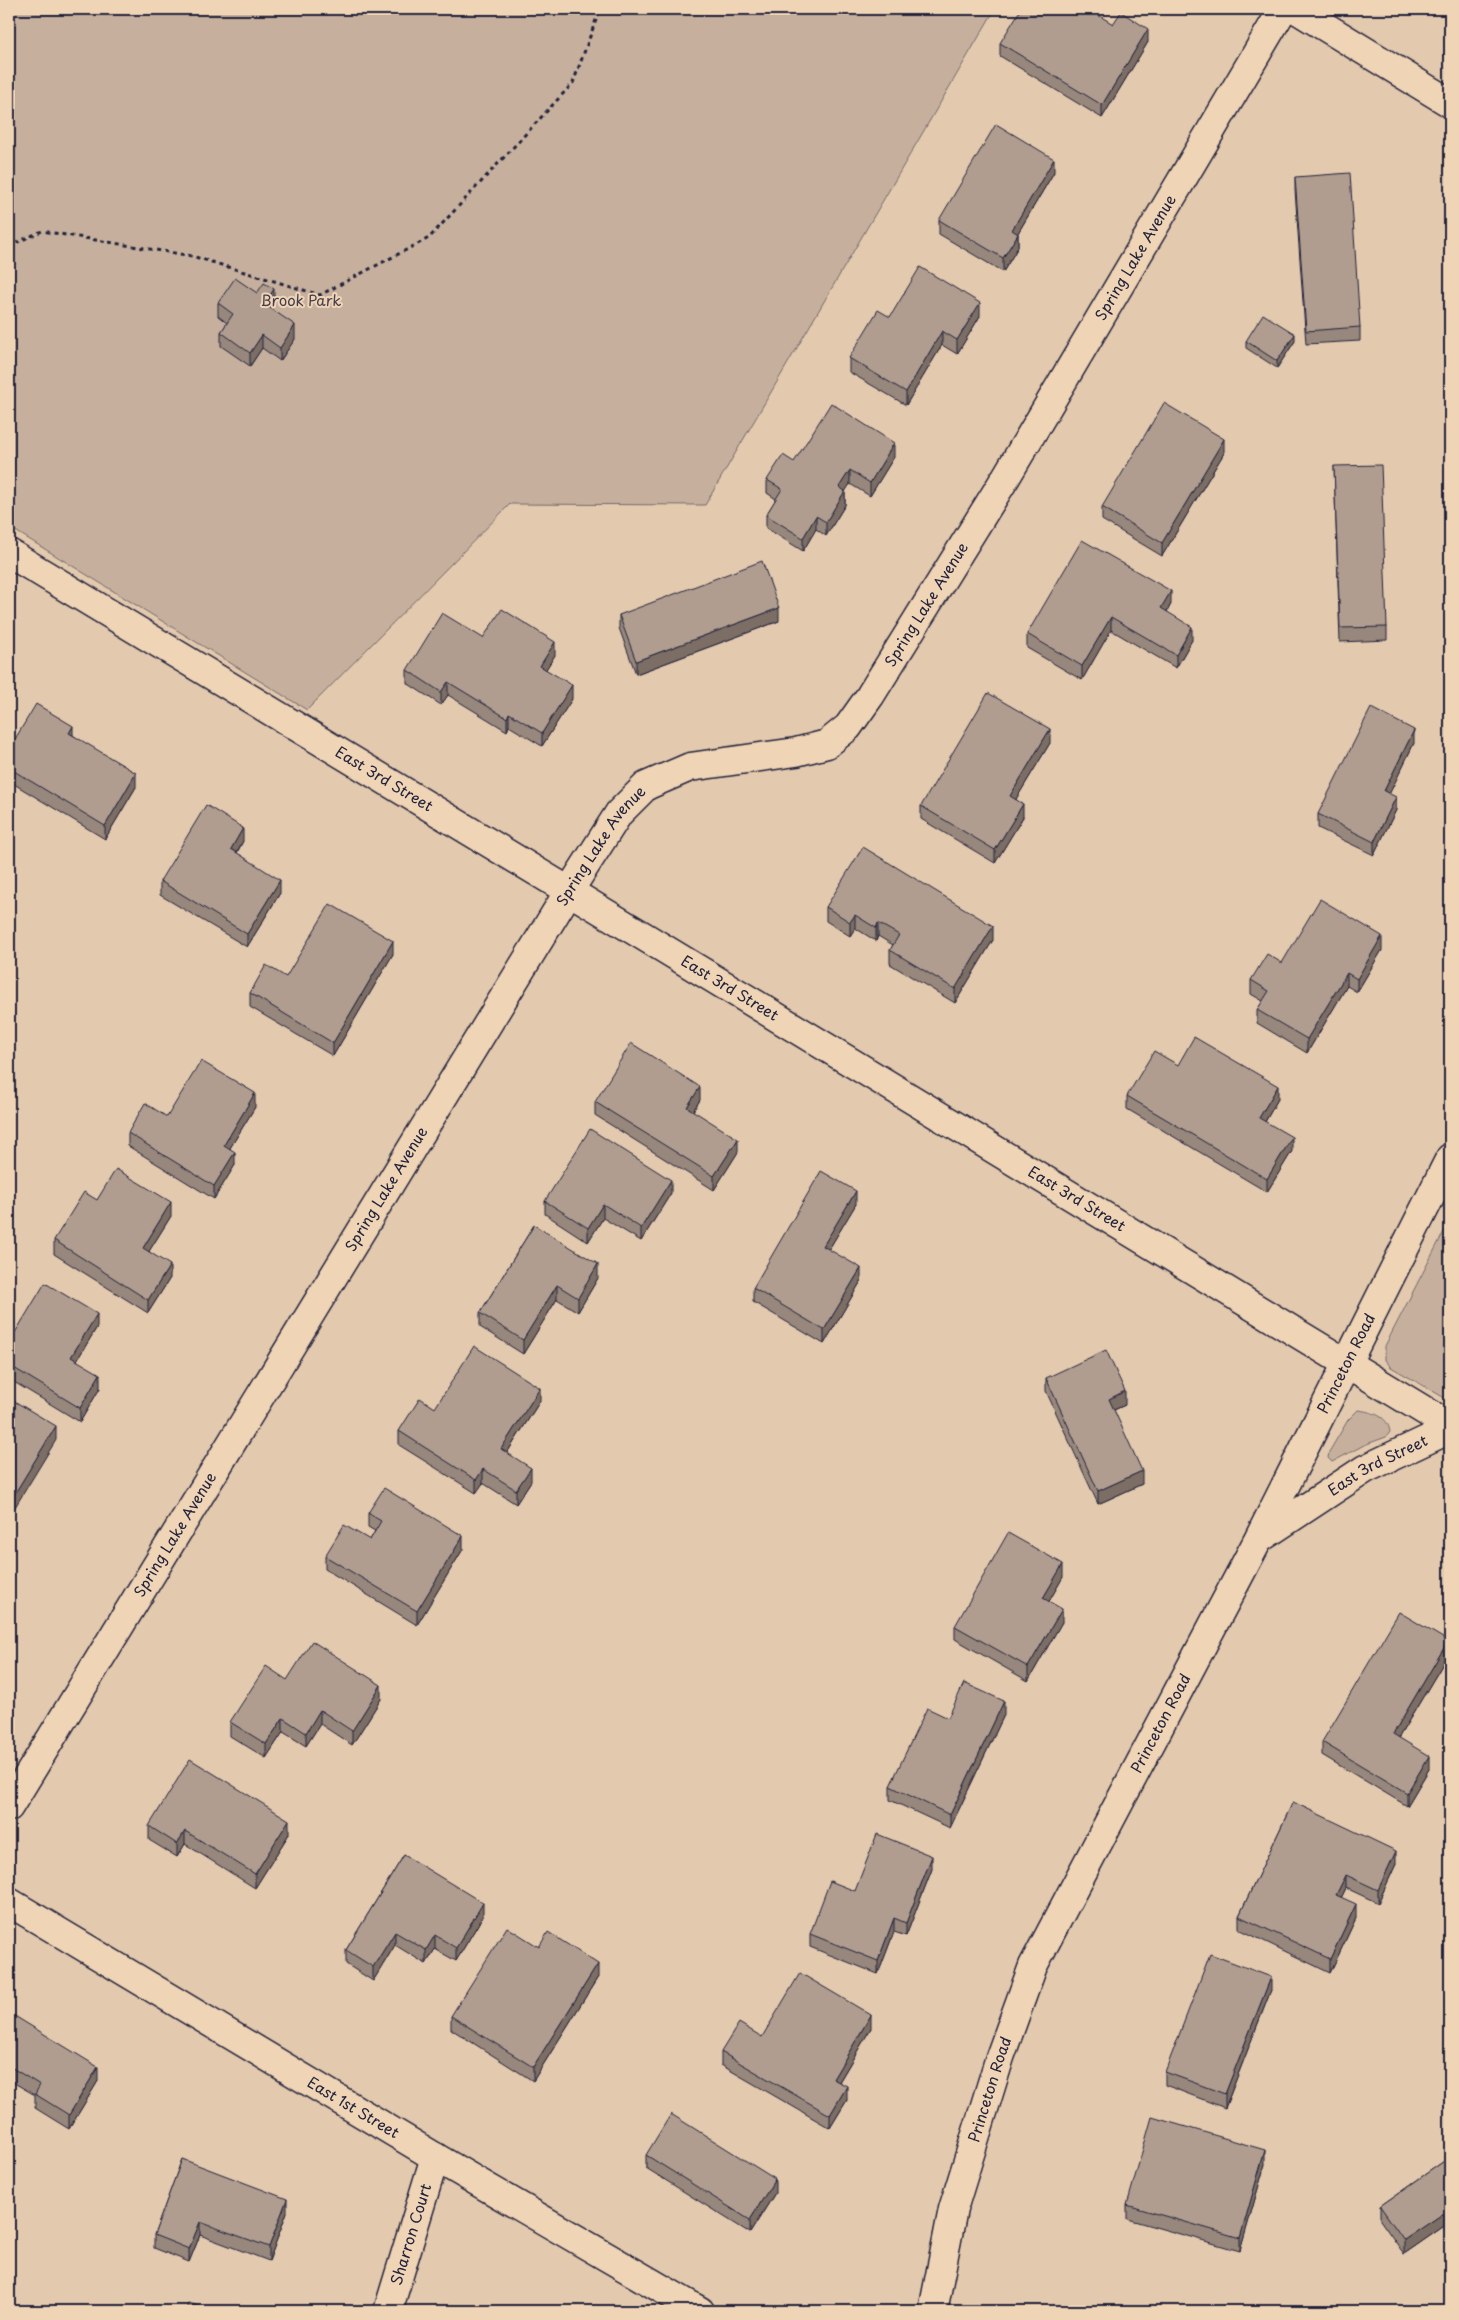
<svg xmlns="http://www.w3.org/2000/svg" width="1459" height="2320" font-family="'Playpen Sans',sans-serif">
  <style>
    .green { fill: #c6b09d; stroke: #74696c }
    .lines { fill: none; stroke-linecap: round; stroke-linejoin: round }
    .minor-casing { stroke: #22223b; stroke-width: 31 }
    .path { stroke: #22223b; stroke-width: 3; stroke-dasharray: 4 4; stroke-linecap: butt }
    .minor { stroke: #efd4b6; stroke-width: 28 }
    .wall { fill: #97877c; stroke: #22223b }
    .shaded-wall { fill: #7b6e65; stroke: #22223b }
    .building { fill: #b09d90; stroke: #22223b }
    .labels { text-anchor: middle; stroke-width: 4; stroke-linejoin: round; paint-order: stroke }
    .street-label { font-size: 15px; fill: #22223b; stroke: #efd4b6 }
    .park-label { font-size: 15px; fill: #433e4f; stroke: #efd4b6 }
  </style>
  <rect width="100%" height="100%" fill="#e3c9ae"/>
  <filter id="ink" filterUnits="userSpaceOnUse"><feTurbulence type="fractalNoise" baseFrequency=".02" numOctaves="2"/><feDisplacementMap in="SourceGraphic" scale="10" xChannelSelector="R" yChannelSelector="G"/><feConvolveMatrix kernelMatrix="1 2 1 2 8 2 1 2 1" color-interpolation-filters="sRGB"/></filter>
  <g filter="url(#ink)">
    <!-- green -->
    <g class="green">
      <polygon points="9,9 995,9 705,505 510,504 307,710 9,527"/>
      <polygon points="1450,1220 1450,1401 1391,1367 1385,1360 1385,1346"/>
      <path d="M1358,1410C1373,1412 1388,1416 1390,1432L1386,1437L1364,1445L1332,1462L1328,1458L1329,1452L1348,1420Z"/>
    </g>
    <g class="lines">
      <defs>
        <g id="minor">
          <polyline points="1296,9 1450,103"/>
          <path id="s1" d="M9,553L607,914L1450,1426"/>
          <path id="s2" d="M1259,1539L1365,1469L1450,1429"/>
          <path id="s3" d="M9,1807L569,891L619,813L646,786L690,767L796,752L827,744L848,727L870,696L1006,477L1283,9"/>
          <path id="s4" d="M9,1902L435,2157L700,2311"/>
          <path id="s5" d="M388,2311L435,2157"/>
          <path id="s6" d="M933,2311L953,2209L1000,2057L1033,1966L1258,1540L1450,1158"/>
        </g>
      </defs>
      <!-- minor casing -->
      <use href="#minor" class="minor-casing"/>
      <!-- path -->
      <polyline class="path" points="9,246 42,231 192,256 320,295 429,238 573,83 600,9"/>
      <!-- minor -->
      <use href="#minor" class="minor"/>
    </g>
    <!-- wall -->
    <g class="wall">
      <polygon points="1113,24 1148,42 1102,118 1000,56 1000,43"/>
      <polygon points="1054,172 1018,233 1018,247 1003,272 939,234 939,220"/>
      <polygon points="1295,177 1360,327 1360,341 1306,344 1295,190"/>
      <polygon points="257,293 274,302 270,308 295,339 280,361 262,348 250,366 221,346 221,332 227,323 218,316 218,303"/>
      <polygon points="980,316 957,354 942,345 906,405 849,372 849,358 890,317"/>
      <polygon points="1246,341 1295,341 1277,368 1246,348"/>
      <polygon points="1224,453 1162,556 1102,520 1102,507"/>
      <polygon points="894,457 870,496 850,484 845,491 845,505 826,536 816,529 803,551 766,528 766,515 776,499 767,493 767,480 794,462"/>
      <polygon points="1334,466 1387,627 1387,640 1340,642"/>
      <polygon points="1171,604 1167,612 1192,640 1176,668 1111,630 1082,680 1027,648 1027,634"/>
      <polygon points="619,615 779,621 636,674 619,628"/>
      <polygon points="483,638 555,655 546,669 572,699 542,746 509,726 507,731 448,695 441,705 407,683 407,670"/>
      <polygon points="73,735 136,787 105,839 9,781 9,749"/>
      <polygon points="1050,743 1016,799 1023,817 995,863 921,819 921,806"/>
      <polygon points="1414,743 1389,794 1396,810 1374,855 1318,828 1318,814"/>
      <polygon points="243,841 237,853 280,893 247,947 160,895 160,881"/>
      <polygon points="826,907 993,940 955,1003 890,964 890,950 893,945 878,936 876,941 855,928 850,936 826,921"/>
      <polygon points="1382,950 1357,992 1347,986 1307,1053 1257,1023 1257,1010 1263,1001 1251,994 1251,980 1282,963"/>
      <polygon points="393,954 333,1056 250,1007 250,993 286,977"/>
      <polygon points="1178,1065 1278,1099 1265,1122 1292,1151 1267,1192 1127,1109 1127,1096"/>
      <polygon points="700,1100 693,1111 738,1152 714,1190 595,1115 595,1102"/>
      <polygon points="255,1107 230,1148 235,1165 214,1199 128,1146 128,1133 167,1117"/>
      <polygon points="671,1193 641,1241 603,1218 588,1242 545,1214 545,1201"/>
      <polygon points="97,1200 171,1216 149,1251 170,1278 148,1313 54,1254 54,1240"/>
      <polygon points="856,1204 829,1249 861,1281 824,1344 753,1302 753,1288"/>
      <polygon points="534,1225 598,1278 578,1312 557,1299 523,1354 480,1327 480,1313"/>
      <polygon points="97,1327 77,1360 100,1388 80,1422 9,1379 9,1334 13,1336"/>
      <polygon points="1046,1378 1125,1405 1114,1410 1142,1484 1098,1504 1046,1391"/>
      <polygon points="540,1401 507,1453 531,1481 516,1504 483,1483 476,1493 399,1445 399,1431"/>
      <polygon points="368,1513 463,1549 417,1625 325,1569 325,1556 370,1540 375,1531 368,1527"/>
      <polygon points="1063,1577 1049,1601 1062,1622 1028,1681 955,1639 955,1626"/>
      <polygon points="1448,1655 1399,1737 1429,1769 1407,1806 1322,1755 1322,1742"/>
      <polygon points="287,1680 381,1699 352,1745 320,1724 306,1746 283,1732 266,1758 230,1736 230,1722"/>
      <polygon points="1004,1715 950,1828 890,1800 890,1786 948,1718"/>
      <polygon points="1293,1802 1396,1864 1378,1903 1346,1888 1341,1898 1356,1918 1330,1973 1239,1929 1239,1916"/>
      <polygon points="149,1826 289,1834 255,1888 185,1844 177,1857 149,1840"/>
      <polygon points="404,1855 483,1916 456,1961 435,1949 426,1964 395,1945 373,1981 346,1964 346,1950"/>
      <polygon points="932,1869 906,1936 894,1932 878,1974 810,1947 810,1934 855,1891"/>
      <polygon points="539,1947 598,1977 533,2081 451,2029 451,2016"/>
      <polygon points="1271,1990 1225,2108 1165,2085 1165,2072"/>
      <polygon points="9,2023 98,2081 69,2129 35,2108 35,2095 9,2080"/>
      <polygon points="871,2028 839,2082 847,2100 830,2128 721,2065 721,2052 762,2037"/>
      <polygon points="646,2155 775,2193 750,2233 646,2168"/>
      <polygon points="1450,2157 1450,2222 1404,2254 1380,2220 1380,2206"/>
      <polygon points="182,2159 287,2212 269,2261 200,2235 189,2262 154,2248 154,2235"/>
      <polygon points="1265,2164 1240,2251 1127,2219 1127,2205"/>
    </g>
    <!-- shaded-wall -->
    <g class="shaded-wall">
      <polygon points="1148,29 1148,42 1102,118 1102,105"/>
      <polygon points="1054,159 1054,172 1012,243 1012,230"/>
      <polygon points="1018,234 1018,247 1003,272 1003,258"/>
      <polygon points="274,289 274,302 264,317 264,304"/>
      <polygon points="980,303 980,316 957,354 957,340"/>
      <polygon points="295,325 295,339 280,361 280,348"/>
      <polygon points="942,331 942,345 906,405 906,392"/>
      <polygon points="1295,334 1295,341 1277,368 1277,361"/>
      <polygon points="262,335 262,348 250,366 250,353"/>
      <polygon points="1224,439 1224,453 1162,556 1162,543"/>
      <polygon points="894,443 894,457 870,496 870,483"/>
      <polygon points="850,470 850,484 839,501 839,487"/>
      <polygon points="845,491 845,505 826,536 826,522"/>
      <polygon points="816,516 816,529 803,551 803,538"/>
      <polygon points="1171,591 1171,604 1161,622 1161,608"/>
      <polygon points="779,608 779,621 636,674 636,661"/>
      <polygon points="1111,617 1111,630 1082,680 1082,666"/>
      <polygon points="1192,627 1192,640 1176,668 1176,655"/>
      <polygon points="555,642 555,655 540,679 540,666"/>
      <polygon points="448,682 448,695 441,705 441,692"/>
      <polygon points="572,685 572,699 542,746 542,733"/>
      <polygon points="509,713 509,726 507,731 507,718"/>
      <polygon points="73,726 73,740 69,733"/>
      <polygon points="1050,729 1050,743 1010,809 1010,796"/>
      <polygon points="1414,730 1414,743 1384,805 1384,791"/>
      <polygon points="136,773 136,787 105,839 105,826"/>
      <polygon points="1396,797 1396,810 1374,855 1374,842"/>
      <polygon points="1023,804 1023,817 995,863 995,850"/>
      <polygon points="243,828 243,841 231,862 231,849"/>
      <polygon points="280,880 280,893 247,947 247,934"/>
      <polygon points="855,915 855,928 850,936 850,922"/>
      <polygon points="878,923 878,936 876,941 876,928"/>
      <polygon points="993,926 993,940 955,1003 955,989"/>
      <polygon points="1382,936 1382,950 1357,992 1357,979"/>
      <polygon points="393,941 393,954 333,1056 333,1043"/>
      <polygon points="1347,973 1347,986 1307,1053 1307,1039"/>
      <polygon points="1278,1086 1278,1099 1259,1132 1259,1118"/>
      <polygon points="700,1087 700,1100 687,1120 687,1107"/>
      <polygon points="255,1093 255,1107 224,1158 224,1145"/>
      <polygon points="1292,1137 1292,1151 1267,1192 1267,1179"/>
      <polygon points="738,1139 738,1152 714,1190 714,1176"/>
      <polygon points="235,1152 235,1165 214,1199 214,1186"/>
      <polygon points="671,1180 671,1193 641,1241 641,1228"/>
      <polygon points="856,1191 856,1204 823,1259 823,1246"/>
      <polygon points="171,1202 171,1216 143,1261 143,1248"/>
      <polygon points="603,1204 603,1218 588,1242 588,1228"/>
      <polygon points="598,1264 598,1278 578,1312 578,1298"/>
      <polygon points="170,1265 170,1278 148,1313 148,1300"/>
      <polygon points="861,1268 861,1281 824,1344 824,1330"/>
      <polygon points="557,1285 557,1299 523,1354 523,1340"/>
      <polygon points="97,1314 97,1327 71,1370 71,1357"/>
      <polygon points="100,1374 100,1388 80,1422 80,1408"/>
      <polygon points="540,1388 540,1401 501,1462 501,1449"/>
      <polygon points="1125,1391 1125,1405 1109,1412 1109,1399"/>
      <polygon points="56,1426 56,1440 9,1517 9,1503"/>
      <polygon points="531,1468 531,1481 516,1504 516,1490"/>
      <polygon points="483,1469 483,1483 476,1493 476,1480"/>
      <polygon points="1142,1471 1142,1484 1098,1504 1098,1491"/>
      <polygon points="463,1536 463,1549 417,1625 417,1611"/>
      <polygon points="1063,1564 1063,1577 1043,1612 1043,1598"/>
      <polygon points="1062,1609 1062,1622 1028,1681 1028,1667"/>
      <polygon points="1448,1641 1448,1655 1393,1747 1393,1734"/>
      <polygon points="381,1685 381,1699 352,1745 352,1731"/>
      <polygon points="1004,1701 1004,1715 950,1828 950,1815"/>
      <polygon points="320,1710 320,1724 306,1746 306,1733"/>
      <polygon points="283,1718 283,1732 266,1758 266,1744"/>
      <polygon points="1429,1756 1429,1769 1407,1806 1407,1793"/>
      <polygon points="289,1820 289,1834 255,1888 255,1874"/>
      <polygon points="185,1831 185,1844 177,1857 177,1844"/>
      <polygon points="1396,1851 1396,1864 1378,1903 1378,1890"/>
      <polygon points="932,1856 932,1869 906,1936 906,1923"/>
      <polygon points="1346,1875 1346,1888 1336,1908 1336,1895"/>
      <polygon points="483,1903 483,1916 456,1961 456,1948"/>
      <polygon points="1356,1904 1356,1918 1330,1973 1330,1959"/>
      <polygon points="894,1918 894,1932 878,1974 878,1961"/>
      <polygon points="395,1932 395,1945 373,1981 373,1967"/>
      <polygon points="435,1935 435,1949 426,1964 426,1950"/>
      <polygon points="598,1964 598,1977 533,2081 533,2067"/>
      <polygon points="1271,1977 1271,1990 1225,2108 1225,2094"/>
      <polygon points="871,2015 871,2028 833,2092 833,2079"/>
      <polygon points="98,2067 98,2081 69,2129 69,2115"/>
      <polygon points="847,2086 847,2100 830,2128 830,2115"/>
      <polygon points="1265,2150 1265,2164 1240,2251 1240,2238"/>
      <polygon points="775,2179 775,2193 750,2233 750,2220"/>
      <polygon points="287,2199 287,2212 269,2261 269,2247"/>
      <polygon points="1450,2209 1450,2222 1404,2254 1404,2240"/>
      <polygon points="200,2222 200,2235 189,2262 189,2249"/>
    </g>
    <!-- building -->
    <g class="building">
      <polygon points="1021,9 1088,9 1113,24 1121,12 1148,29 1102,105 1000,43"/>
      <polygon points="996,124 1054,159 1012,230 1018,234 1003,258 939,220"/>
      <polygon points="1350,173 1360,327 1306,331 1295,177"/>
      <polygon points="920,267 980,303 957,340 942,331 906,392 849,358 878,310 890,317"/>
      <polygon points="235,278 257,293 264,283 274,289 264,304 295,325 280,348 262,335 250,353 221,332 233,314 218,303"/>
      <polygon points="1263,314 1295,334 1277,361 1246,341"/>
      <polygon points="831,403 894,443 870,483 850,470 839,487 845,491 826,522 816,516 803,538 766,515 782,489 767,480 783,455 794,462"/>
      <polygon points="1164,403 1224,439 1162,543 1102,507"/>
      <polygon points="1381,465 1387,627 1340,628 1334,466"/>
      <polygon points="1082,540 1171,591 1161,608 1192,627 1176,655 1111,617 1082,666 1027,634"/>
      <polygon points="762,561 779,608 636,661 619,615"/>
      <polygon points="502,609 555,642 540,666 572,685 542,733 509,713 507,718 448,682 441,692 407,670 442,613 483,638"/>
      <polygon points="988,693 1050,729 1010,796 1023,804 995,850 921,806"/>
      <polygon points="36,704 73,726 69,733 136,773 105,826 9,768 9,749"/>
      <polygon points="1371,708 1414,730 1384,791 1396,797 1374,842 1318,814"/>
      <polygon points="206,805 243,828 231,849 280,880 247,934 160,881"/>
      <polygon points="863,847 993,926 955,989 890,950 899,935 878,923 876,928 855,915 850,922 826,907"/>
      <polygon points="1320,899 1382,936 1357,979 1347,973 1307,1039 1257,1010 1269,991 1251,980 1267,954 1282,963"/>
      <polygon points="330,904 393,941 333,1043 250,993 266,965 286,977"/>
      <polygon points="1194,1037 1278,1086 1259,1118 1292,1137 1267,1179 1127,1096 1154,1051 1178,1065"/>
      <polygon points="631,1043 700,1087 687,1107 738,1139 714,1176 595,1102"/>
      <polygon points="201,1061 255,1093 224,1145 235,1152 214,1186 128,1133 145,1103 167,1117"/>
      <polygon points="590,1129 671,1180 641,1228 603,1204 588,1228 545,1201"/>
      <polygon points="116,1169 171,1202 143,1248 170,1265 148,1300 54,1240 84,1192 97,1200"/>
      <polygon points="821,1171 856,1191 823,1246 861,1268 824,1330 753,1288"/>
      <polygon points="534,1225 598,1264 578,1298 557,1285 523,1340 480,1313"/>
      <polygon points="45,1283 97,1314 71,1357 100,1374 80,1408 9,1365 9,1334 13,1336"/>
      <polygon points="474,1346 540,1388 501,1449 531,1468 516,1490 483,1469 476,1480 399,1431 420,1398 435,1408"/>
      <polygon points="1106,1350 1125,1391 1109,1399 1142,1471 1098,1491 1046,1378"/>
      <polygon points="9,1398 56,1426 9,1503"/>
      <polygon points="384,1488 463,1536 417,1611 325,1556 344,1525 370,1540 381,1521 368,1513"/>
      <polygon points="1008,1533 1063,1564 1043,1598 1062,1609 1028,1667 955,1626"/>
      <polygon points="1399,1612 1448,1641 1393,1734 1429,1756 1407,1793 1322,1742"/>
      <polygon points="312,1641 381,1685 352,1731 320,1710 306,1733 283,1718 266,1744 230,1722 266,1666 287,1680"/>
      <polygon points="964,1683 1004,1701 950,1815 890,1786 927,1708 948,1718"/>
      <polygon points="190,1759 289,1820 255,1874 185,1831 177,1844 149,1826"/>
      <polygon points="1293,1802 1396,1851 1378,1890 1346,1875 1336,1895 1356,1904 1330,1959 1239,1916"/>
      <polygon points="877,1834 932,1856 906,1923 894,1918 878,1961 810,1934 830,1881 855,1891"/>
      <polygon points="404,1855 483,1903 456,1948 435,1935 426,1950 395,1932 373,1967 346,1950"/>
      <polygon points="507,1927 539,1947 548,1932 598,1964 533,2067 451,2016"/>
      <polygon points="1210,1954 1271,1977 1225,2094 1165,2072"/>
      <polygon points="800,1973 871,2015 833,2079 847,2086 830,2115 721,2052 739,2023 762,2037"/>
      <polygon points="13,2015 98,2067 69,2115 35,2094 40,2085 9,2066 9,2023"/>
      <polygon points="671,2114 775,2179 750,2220 646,2155"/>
      <polygon points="1152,2117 1265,2150 1240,2238 1127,2205"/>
      <polygon points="1450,2157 1450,2209 1404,2240 1380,2206"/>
      <polygon points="182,2159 287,2199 269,2247 200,2222 189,2249 154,2235"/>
      <polygon points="188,2303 218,2311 186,2311"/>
    </g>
  </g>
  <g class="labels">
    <!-- street labels -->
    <g class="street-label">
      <text dy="5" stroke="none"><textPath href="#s3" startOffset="1969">Spring Lake Avenue</textPath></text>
      <text dy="5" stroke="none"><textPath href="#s3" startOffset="1564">Spring Lake Avenue</textPath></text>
      <text dy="5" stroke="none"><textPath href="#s1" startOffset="438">East 3rd Street</textPath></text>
      <text dy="5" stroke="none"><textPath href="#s3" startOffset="1129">Spring Lake Avenue</textPath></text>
      <text dy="5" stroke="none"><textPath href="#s1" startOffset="842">East 3rd Street</textPath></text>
      <text dy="5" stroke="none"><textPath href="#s3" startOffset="724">Spring Lake Avenue</textPath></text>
      <text dy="5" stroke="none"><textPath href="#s1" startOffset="1248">East 3rd Street</textPath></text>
      <text dy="5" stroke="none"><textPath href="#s6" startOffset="1039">Princeton Road</textPath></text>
      <text dy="5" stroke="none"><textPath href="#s2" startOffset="140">East 3rd Street</textPath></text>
      <text dy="5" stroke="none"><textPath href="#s3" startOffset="319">Spring Lake Avenue</textPath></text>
      <text dy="5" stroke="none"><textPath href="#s6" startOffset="634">Princeton Road</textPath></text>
      <text dy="5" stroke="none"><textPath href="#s6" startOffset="229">Princeton Road</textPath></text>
      <text dy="5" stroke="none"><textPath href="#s4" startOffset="401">East 1st Street</textPath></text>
      <text dy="5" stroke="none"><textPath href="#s5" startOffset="80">Sharron Court</textPath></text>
    </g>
    <!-- park labels -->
    <g class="park-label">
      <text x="301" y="306">Brook Park</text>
    </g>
  </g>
  <!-- margin -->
  <rect width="1459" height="2320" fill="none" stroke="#efd4b6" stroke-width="30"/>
  <rect x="15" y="15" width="1429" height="2290" fill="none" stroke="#22223b" stroke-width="2" filter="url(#ink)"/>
</svg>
